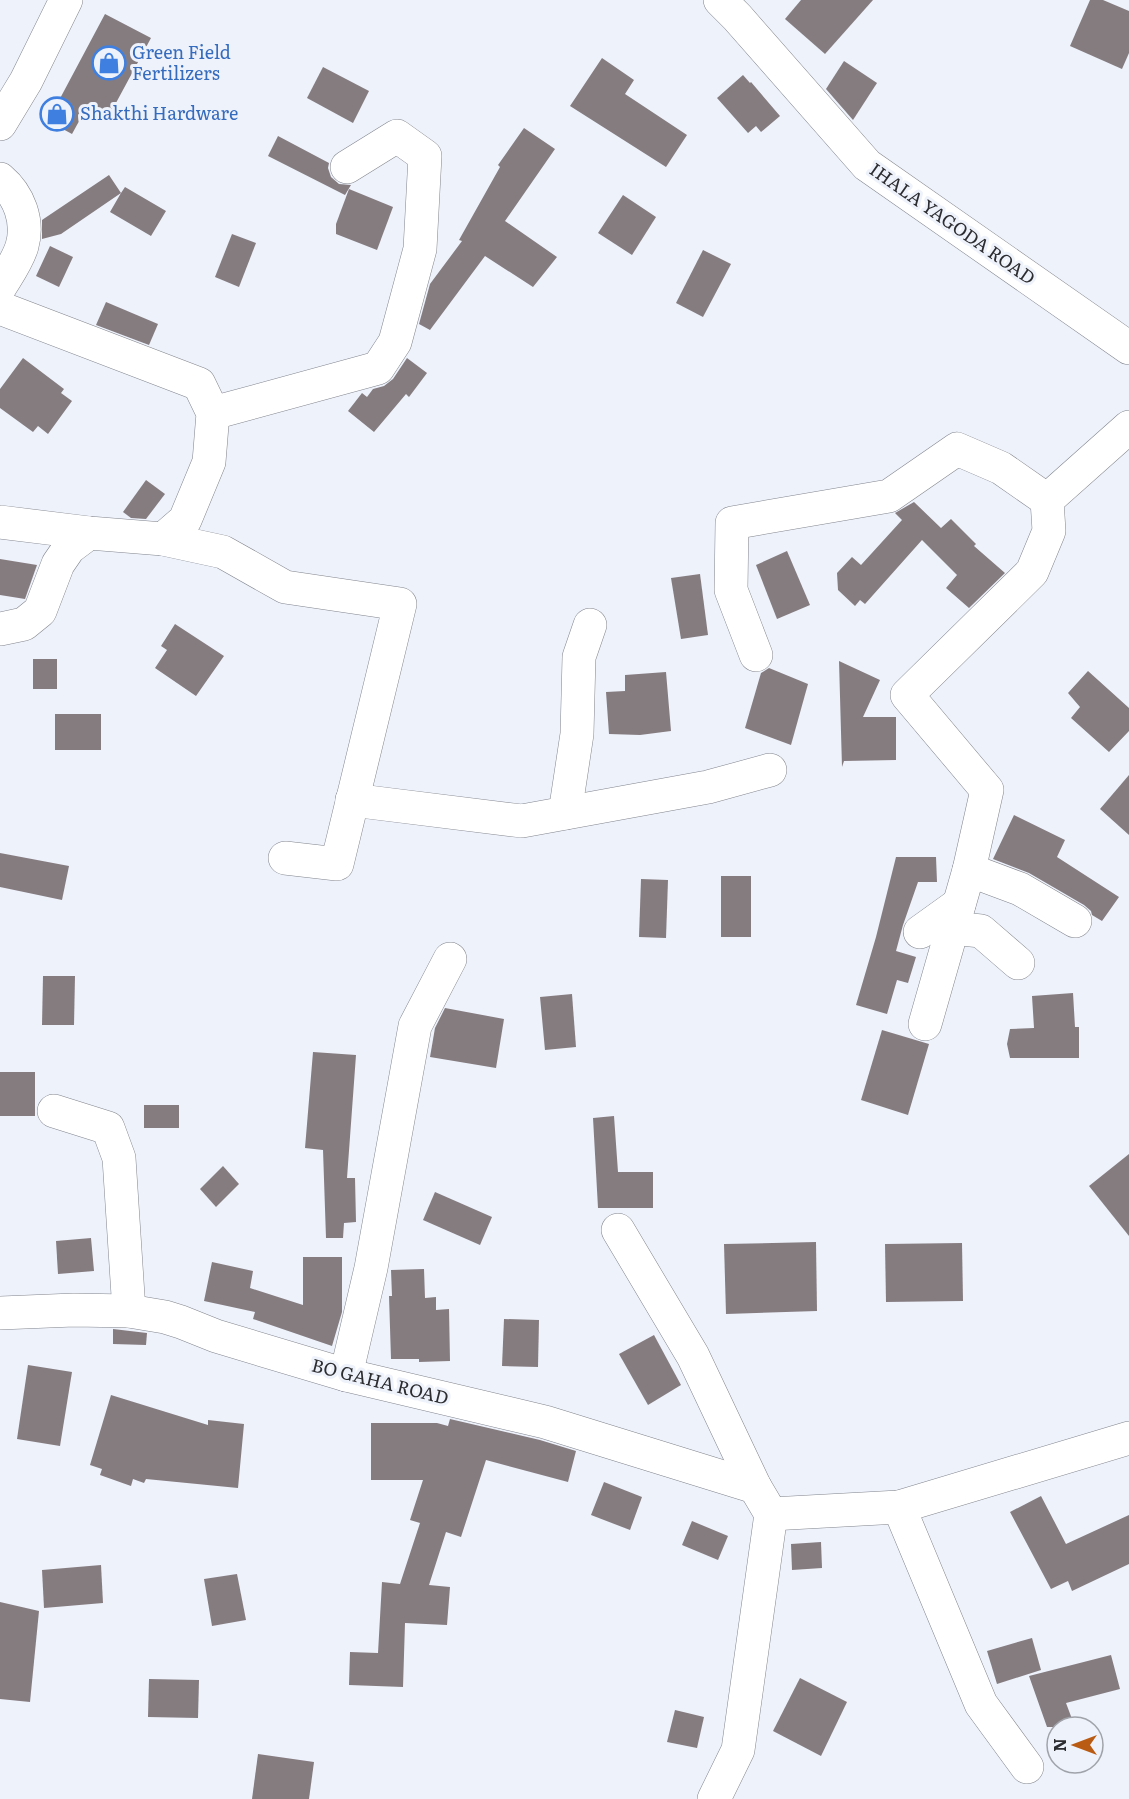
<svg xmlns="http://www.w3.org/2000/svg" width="1129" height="1799" font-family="Literata,serif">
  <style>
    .building { fill: #857c80 }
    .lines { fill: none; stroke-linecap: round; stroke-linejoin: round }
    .minor-casing { stroke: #82858d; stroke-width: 34 }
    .major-casing { stroke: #82858d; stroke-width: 34 }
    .minor { stroke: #fff; stroke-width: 33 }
    .major { stroke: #fff; stroke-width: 33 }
    .labels { text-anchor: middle; stroke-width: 6; stroke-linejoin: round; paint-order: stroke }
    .shop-label { font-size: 18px; fill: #366cbe; stroke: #eef2fb; text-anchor: start }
    .street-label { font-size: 18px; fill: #2c2d31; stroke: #eef2fb }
  </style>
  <rect width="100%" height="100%" fill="#eef2fb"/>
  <!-- building -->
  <g class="building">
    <polygon points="801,0 873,0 825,54 785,19"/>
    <polygon points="1090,0 1103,0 1129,11 1129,53 1122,69 1070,46"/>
    <polygon points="105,14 151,38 110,114 89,103 72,134 48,121"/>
    <polygon points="602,58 634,80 625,94 687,135 666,167 570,106"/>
    <polygon points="844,61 877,83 853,120 826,89"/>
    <polygon points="323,67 369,91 353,123 307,98"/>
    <polygon points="743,75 750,83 751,82 780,116 761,132 756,126 748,133 717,98"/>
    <polygon points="524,128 555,149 505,221 557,257 533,287 485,256 430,330 419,324 430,284 462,241 459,240 500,167 498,165"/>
    <polygon points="278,136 329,163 328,168 331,177 339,184 351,185 345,195 268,156"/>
    <polygon points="109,175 121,193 125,187 166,211 151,236 110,212 121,193 61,234 42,239 42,220"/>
    <polygon points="349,189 393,207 377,250 336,234 336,224"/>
    <polygon points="623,195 656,217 632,255 598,233"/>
    <polygon points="232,234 256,243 239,287 215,277"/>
    <polygon points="50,246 73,257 59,287 36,276"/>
    <polygon points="703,250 731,264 703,317 676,303"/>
    <polygon points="106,302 158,324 149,345 96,325"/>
    <polygon points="23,358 64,389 61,393 72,401 48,434 38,426 33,432 0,408 0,389"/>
    <polygon points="407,358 427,373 409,397 406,394 374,432 348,411 362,393 367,397 373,389 384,386 393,379"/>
    <polygon points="146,480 165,494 146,519 131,518 123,512"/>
    <polygon points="914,502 941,528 951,519 976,544 974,546 1005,573 969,608 946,588 957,575 922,540 865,604 860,600 855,606 838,590 837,573 852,557 861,565 902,520 895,513"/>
    <polygon points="787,551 810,605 777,619 756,565"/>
    <polygon points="0,559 37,565 25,599 0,595"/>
    <polygon points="700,574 708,635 681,639 671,578"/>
    <polygon points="175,624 224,656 196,696 155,668 167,650 161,646"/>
    <rect x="33" y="659" width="24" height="30"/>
    <polygon points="839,661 880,680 863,717 896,717 896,760 844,761 842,767"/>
    <polygon points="769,668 808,684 791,745 745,728 761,673"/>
    <polygon points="1088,671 1129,708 1129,731 1109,752 1071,718 1080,707 1068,693"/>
    <polygon points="666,672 671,731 640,735 609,734 606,692 625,691 625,675"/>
    <rect x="55" y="714" width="46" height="36"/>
    <polygon points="1129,775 1129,835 1100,809"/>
    <polygon points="1014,815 1065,840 1057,857 1119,897 1102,921 1092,915 1091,911 1084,905 1029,873 993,859"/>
    <polygon points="0,853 69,866 62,900 0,887"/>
    <polygon points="896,857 936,857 937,882 918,882 903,925 896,951 916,957 908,983 897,980 887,1014 856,1005 876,937"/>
    <rect x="721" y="876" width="30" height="61"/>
    <polygon points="641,879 668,880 666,938 639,937"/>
    <polygon points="43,976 75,976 74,1025 42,1025"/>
    <polygon points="1073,993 1075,1027 1079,1027 1079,1058 1010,1058 1007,1044 1010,1029 1034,1028 1032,996"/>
    <polygon points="572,994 576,1047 545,1050 540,997"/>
    <polygon points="445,1008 504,1019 496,1068 430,1057 435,1028"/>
    <polygon points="882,1030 929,1044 908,1115 861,1100"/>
    <polygon points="313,1052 356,1055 347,1178 355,1178 356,1222 344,1223 343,1238 326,1238 323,1150 305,1148"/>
    <rect x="0" y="1072" width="35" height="44"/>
    <rect x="144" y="1105" width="35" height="23"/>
    <polygon points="614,1116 618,1172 653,1172 653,1208 598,1208 593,1118"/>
    <polygon points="1129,1154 1129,1236 1089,1186"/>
    <polygon points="223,1166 239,1184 216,1207 200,1189"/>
    <polygon points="435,1192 492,1217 480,1245 423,1220"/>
    <polygon points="91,1238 94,1271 58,1274 56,1241"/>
    <polygon points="816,1242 817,1311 726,1314 724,1244"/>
    <polygon points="962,1243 963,1301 886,1302 885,1244"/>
    <polygon points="303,1257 342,1257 342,1312 332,1346 253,1319 255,1312 204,1301 212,1262 253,1271 250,1288 303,1305"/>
    <polygon points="424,1269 425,1298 436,1297 436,1310 449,1309 450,1361 419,1362 419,1359 391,1359 389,1296 392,1296 391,1270"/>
    <polygon points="504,1319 539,1320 538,1367 502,1366"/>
    <polygon points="113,1329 147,1333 146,1345 113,1344"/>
    <polygon points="654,1335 681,1385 648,1405 619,1354"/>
    <polygon points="28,1365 72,1372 60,1446 17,1439"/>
    <polygon points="111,1395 208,1425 208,1420 244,1424 238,1488 146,1479 144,1483 133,1479 131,1486 100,1475 102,1469 90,1465"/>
    <polygon points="450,1419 540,1440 576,1451 568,1482 486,1460 461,1537 446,1532 429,1585 450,1587 447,1625 405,1623 403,1687 349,1685 350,1652 378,1653 382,1582 400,1584 420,1523 410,1520 423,1480 371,1480 371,1423 437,1423 448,1426"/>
    <polygon points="604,1482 642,1497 630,1530 591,1515"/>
    <polygon points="1041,1496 1066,1544 1129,1515 1129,1564 1072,1591 1068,1581 1051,1589 1010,1512"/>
    <polygon points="692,1521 728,1536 718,1560 682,1545"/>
    <polygon points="821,1542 822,1568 792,1570 791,1544"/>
    <polygon points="101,1565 103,1603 44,1608 42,1570"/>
    <polygon points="237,1574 246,1620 212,1626 204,1579"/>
    <polygon points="0,1602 39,1611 30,1702 0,1699"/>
    <polygon points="1032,1638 1041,1670 997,1684 987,1651"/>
    <polygon points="1111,1655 1120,1689 1066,1703 1075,1727 1047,1727 1029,1676"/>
    <polygon points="800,1678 847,1702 821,1756 773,1731"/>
    <polygon points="149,1679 199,1680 198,1718 148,1717"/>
    <polygon points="675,1710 704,1717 697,1748 667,1742"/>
    <polygon points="258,1754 314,1762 309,1799 252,1799"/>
  </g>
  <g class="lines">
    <defs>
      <g id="minor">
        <polyline points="720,0 737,17 867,165 1129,348"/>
        <path d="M0,179C19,195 29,221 22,246C18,260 8,274 0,287"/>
        <polyline points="0,308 199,384 213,413 209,462 185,520 163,539"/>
        <polyline points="213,413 378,368 395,342 420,249 425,156 397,136 347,167"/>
        <polyline points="0,522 89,533 163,539 223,552 285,587 400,604 337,864 285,858"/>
        <polyline points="0,629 24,624 40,611 58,564 69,548 89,533"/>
        <polyline points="756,655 731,590 732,523 889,496 957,449 1001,468 1047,500"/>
        <polyline points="352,800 522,821 708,787 770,770"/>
        <polyline points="565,813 577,734 579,657 590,625"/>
        <polyline points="969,870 1020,889 1075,921"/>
        <polyline points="952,928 981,931 1018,963"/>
        <polyline points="920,932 959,904"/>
        <polyline points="925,1024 969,870 987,790 907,695 1032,572 1049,531 1047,500 1129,427"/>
        <polyline points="54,1111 108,1128 119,1158 129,1311"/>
        <polyline points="618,1230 693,1356 755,1487 771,1514 738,1750 714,1799"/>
        <polyline points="0,1313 74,1310 129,1311 165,1317 181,1322 216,1336 346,1375 545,1422 755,1487"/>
        <polyline points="346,1375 371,1268 415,1026 450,959"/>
        <polyline points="899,1507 981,1704 1027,1767"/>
        <polyline points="771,1514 899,1507 1129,1438"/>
      </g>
      <polyline id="major" points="0,124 26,81 66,0"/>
    </defs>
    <!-- minor casing -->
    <use href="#minor" class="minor-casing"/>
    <!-- major casing -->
    <use href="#major" class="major-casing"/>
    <!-- minor -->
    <use href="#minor" class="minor"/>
    <!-- major -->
    <use href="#major" class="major"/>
  </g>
  <!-- icons -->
  <defs>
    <symbol id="shop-ring" viewBox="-11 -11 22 22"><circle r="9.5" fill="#eef2fb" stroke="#3f7fe0" stroke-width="1.5"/><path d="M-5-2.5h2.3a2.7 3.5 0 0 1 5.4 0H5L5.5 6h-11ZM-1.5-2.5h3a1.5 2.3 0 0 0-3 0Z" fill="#3f7fe0"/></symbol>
  </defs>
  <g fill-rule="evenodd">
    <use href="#shop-ring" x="90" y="44" width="38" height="38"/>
    <use href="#shop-ring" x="38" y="95" width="38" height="38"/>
  </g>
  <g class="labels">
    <!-- shop labels -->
    <g class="shop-label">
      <text x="132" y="59">Green Field<tspan x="132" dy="21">Fertilizers</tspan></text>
      <text x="80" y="120">Shakthi Hardware</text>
    </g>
    <!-- street labels -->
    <g class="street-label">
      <text transform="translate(952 224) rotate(35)" y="6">IHALA YAGODA ROAD</text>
      <text transform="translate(380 1382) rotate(14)" y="6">BO GAHA ROAD</text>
    </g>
  </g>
  <!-- north arrow -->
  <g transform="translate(1075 1745) rotate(270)"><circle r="28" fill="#eef2fb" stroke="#a0a3aa" stroke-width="1.5"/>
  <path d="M0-4.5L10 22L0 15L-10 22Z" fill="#ba5b13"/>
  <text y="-9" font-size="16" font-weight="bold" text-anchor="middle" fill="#2c2d31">N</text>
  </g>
</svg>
